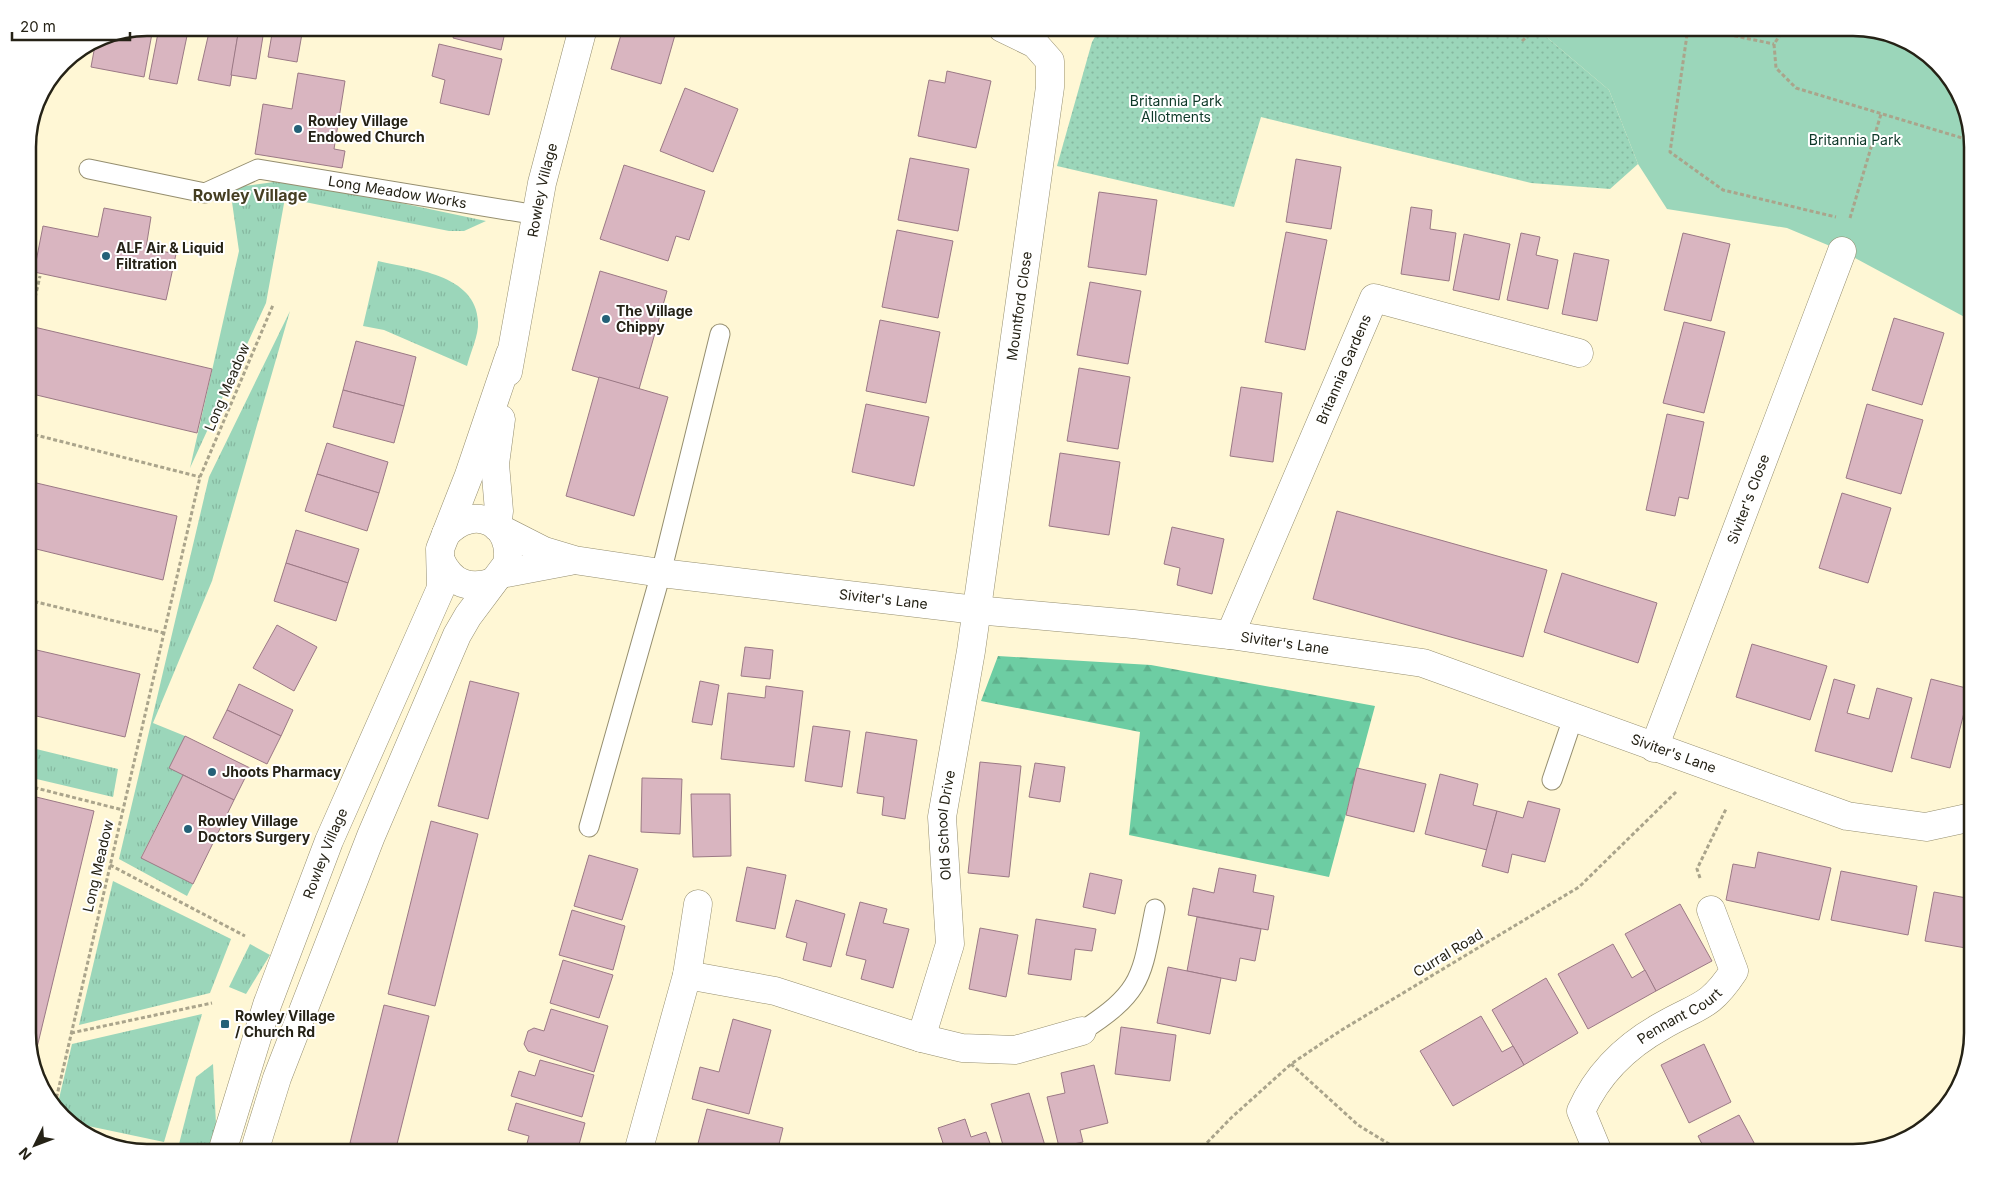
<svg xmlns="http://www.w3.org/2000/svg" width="2000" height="1180" font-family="Inter,sans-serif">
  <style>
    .grass { fill: url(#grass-tufts) }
    .forest { fill: url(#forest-firs) }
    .park { fill: #9bd6ba }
    .garden { fill: url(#garden-dots) }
    .building { fill: #d9b5c0; stroke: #9b7985 }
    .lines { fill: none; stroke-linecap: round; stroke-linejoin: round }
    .lane-casing { stroke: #958e6f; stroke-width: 21 }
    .street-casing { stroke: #958e6f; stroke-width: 29 }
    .secondary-casing { stroke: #958e6f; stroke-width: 29 }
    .path { stroke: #aaa48b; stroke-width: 3; stroke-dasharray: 4 2.5; stroke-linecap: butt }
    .lane { stroke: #fff; stroke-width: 19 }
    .street { stroke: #fff; stroke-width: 28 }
    .secondary { stroke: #fff; stroke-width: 28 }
    .poi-dot { fill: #246178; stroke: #fff; stroke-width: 2 }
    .labels { text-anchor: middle; stroke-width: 4; stroke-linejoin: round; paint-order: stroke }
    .park-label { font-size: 14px; fill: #0d3828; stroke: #fff }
    .poi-label { font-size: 14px; font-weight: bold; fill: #252216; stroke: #fff; text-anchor: start }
    .street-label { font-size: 14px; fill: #252216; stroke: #fff }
    .quarter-label { font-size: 16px; font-weight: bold; fill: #453e22; stroke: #fff }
    .rim { fill: none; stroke: #252216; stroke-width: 2.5 }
  </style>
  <defs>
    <pattern id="grass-tufts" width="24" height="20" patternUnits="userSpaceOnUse" patternTransform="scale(1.25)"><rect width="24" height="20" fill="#9bd6ba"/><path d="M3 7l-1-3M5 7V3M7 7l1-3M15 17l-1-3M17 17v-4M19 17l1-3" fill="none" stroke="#85b79f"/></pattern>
    <pattern id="forest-firs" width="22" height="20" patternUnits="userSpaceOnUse" patternTransform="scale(1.25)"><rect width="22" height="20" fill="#6dcda3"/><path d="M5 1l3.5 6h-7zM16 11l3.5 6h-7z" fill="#5eb08c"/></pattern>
    <pattern id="garden-dots" width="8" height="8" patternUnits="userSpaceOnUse" patternTransform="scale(1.25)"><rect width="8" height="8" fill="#9bd6ba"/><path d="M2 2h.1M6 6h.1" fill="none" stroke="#85b79f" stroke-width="1.8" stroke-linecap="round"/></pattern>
  </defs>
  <rect width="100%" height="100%" fill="#fff7d5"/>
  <!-- grass -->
  <g class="grass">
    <polygon points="274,182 311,184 486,221 464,231 449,231 285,198 266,303 190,468 239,251 230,188"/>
    <path d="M378,261C411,269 477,274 478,322C479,335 470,353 467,366L384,330L363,326Z"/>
    <polygon points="290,311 212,581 153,723 185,736 183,775 141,857 193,884 187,896 119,859 209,477"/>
    <polygon points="28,747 118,769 113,797 28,777"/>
    <polygon points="113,881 231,939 210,993 79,1025"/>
    <polygon points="250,944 270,955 246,994 229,987"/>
    <polygon points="202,1014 164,1142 74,1123 57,1107 72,1044"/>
    <polygon points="213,1064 216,1124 209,1152 177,1152 196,1077"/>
  </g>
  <!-- forest -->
  <polygon class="forest" points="998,656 1151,665 1375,706 1329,877 1129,835 1140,732 981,701"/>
  <!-- park -->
  <polygon class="park" points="1527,28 1853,28 1913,44 1956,87 1972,139 1972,321 1842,251 1787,228 1667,209 1638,164 1609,90 1538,30"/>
  <!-- garden -->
  <polygon class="garden" points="1100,28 1527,28 1538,30 1609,90 1638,164 1610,189 1531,183 1261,117 1234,207 1057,166 1092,42"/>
  <!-- building -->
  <g class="building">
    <polygon points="147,28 153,28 144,77 91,67 96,40 102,36"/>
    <polygon points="159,28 188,31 177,84 149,79"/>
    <polygon points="210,28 238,34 230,86 198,80"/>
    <polygon points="239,28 264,30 256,79 231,75"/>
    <polygon points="273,28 303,28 297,62 268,57"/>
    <polygon points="456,28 506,28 501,50 453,38"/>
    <polygon points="623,28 677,28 661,84 611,69"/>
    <polygon points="439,44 502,59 489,115 440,103 445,80 432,76"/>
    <polygon points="947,71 991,81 976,148 918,136 929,80 945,83"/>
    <polygon points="298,73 345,81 334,149 345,151 342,168 255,154 263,104 292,109"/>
    <polygon points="685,88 738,109 713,172 660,151"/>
    <polygon points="910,158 969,169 958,231 898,220"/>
    <polygon points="1296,159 1341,167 1331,229 1286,222"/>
    <polygon points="624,165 705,191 689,240 676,236 668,261 600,239"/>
    <polygon points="1099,192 1157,200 1146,275 1088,267"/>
    <polygon points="1411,207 1432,210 1430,229 1456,233 1449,281 1401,274"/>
    <polygon points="104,208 151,217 146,248 176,254 166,300 34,272 43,226 98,237"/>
    <polygon points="897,230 953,241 938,318 882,307"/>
    <polygon points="1286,232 1327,240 1305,350 1265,342"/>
    <polygon points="1521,233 1540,237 1536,255 1558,260 1548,309 1507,300"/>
    <polygon points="1683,233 1730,244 1711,321 1664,310"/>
    <polygon points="1464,234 1510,244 1499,300 1453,290"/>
    <polygon points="1574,253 1609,260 1597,321 1562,314"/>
    <polygon points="600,271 667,291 639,389 572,370"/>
    <polygon points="1090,282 1141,291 1128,364 1077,355"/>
    <polygon points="1894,318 1944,333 1922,405 1872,390"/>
    <polygon points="880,320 940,332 926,403 866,391"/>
    <polygon points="1684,322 1725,332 1704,413 1663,403"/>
    <polygon points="34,327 212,369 197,433 28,393 28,354"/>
    <polygon points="356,341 416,357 404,406 343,390"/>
    <polygon points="1079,368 1130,377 1118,449 1067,441"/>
    <polygon points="599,377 668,397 634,516 566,496"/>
    <polygon points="1241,387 1282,393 1273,462 1230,456"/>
    <polygon points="343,390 404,406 394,443 333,427"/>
    <polygon points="866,404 929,417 914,486 852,472"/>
    <polygon points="1867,404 1923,420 1901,494 1846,478"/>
    <polygon points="1667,414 1704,422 1688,499 1679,497 1675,516 1646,510"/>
    <polygon points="327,443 388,462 379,493 317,474"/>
    <polygon points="1060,453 1120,462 1109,535 1049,526"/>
    <polygon points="317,474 379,493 367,531 305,511"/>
    <polygon points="28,481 177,516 163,580 28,547"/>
    <polygon points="1842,493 1891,508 1868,583 1819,568"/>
    <polygon points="1337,511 1547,570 1523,657 1313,599"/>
    <polygon points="1172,527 1224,539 1212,594 1177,585 1180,568 1164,564"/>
    <polygon points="296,530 359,549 348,583 286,563"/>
    <polygon points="286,563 348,583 336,621 274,601"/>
    <polygon points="1562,573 1657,603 1638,663 1544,632"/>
    <polygon points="277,625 317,647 294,691 253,668"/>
    <polygon points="1752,644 1827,666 1810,720 1736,697"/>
    <polygon points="745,647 773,650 770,679 741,676"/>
    <polygon points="28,648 140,674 125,737 28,714"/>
    <polygon points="1834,679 1855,685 1847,713 1869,719 1877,688 1912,698 1892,772 1815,751"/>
    <polygon points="1931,679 1970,689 1950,768 1911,758"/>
    <polygon points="470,681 519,693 488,819 438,806"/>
    <polygon points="700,681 719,685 712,725 692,722"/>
    <polygon points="239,684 293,710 281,736 227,710"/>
    <polygon points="766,686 803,691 794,767 721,759 728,693 765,698"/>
    <polygon points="227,710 281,736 267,764 213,738"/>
    <polygon points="813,726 850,731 842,787 805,781"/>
    <polygon points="866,732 917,740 905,819 882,815 884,797 857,793"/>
    <polygon points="185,736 250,768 234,800 169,768"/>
    <polygon points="980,762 1021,766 1009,877 968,873"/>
    <polygon points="1035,763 1065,767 1060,802 1029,797"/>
    <polygon points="1357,768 1426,784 1414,832 1346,815"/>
    <polygon points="1440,774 1478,784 1473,805 1497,811 1487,850 1425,834"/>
    <polygon points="183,775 234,800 193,884 141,858"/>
    <polygon points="642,778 682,779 680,834 641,832"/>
    <polygon points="691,794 730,794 731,856 693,857"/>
    <polygon points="28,795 94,811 34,1060 28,1041"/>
    <polygon points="1528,801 1560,809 1545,862 1512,854 1508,873 1482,866 1497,811 1523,818"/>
    <polygon points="431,821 478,834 435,1006 388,994"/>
    <polygon points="1758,852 1831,868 1819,920 1726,900 1733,864 1755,868"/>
    <polygon points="589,855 638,869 622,920 574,906"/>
    <polygon points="747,867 786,875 775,929 736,921"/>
    <polygon points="1219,868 1256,875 1253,892 1274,896 1268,930 1188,915 1193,888 1214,893"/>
    <polygon points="1841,871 1917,886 1908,935 1831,920"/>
    <polygon points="1090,873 1122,880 1115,914 1083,907"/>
    <polygon points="1934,892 1972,899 1972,949 1925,941"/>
    <polygon points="796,900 845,914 831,967 803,960 807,943 786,937"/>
    <polygon points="860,902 887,909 883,923 909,929 893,988 861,979 866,960 846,955"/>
    <polygon points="1680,904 1712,961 1656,991 1625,934"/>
    <polygon points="572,910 625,926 613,970 559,955"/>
    <polygon points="1197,917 1261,929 1255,961 1240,958 1236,981 1187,971"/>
    <polygon points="1036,919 1096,929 1092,951 1075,949 1071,980 1028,974"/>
    <polygon points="980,928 1018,935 1006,997 969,989"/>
    <polygon points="1613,944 1632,978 1645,970 1656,991 1588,1029 1558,974"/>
    <polygon points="563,960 613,975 599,1018 550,1003"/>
    <polygon points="1168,967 1221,978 1210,1034 1157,1023"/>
    <polygon points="1546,978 1578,1033 1524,1065 1492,1010"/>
    <polygon points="384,1005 429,1016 395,1152 350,1143"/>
    <polygon points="551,1009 608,1026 594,1072 528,1051 524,1044 528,1031 534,1028 544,1031"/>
    <polygon points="1481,1016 1502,1052 1513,1046 1524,1065 1453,1106 1420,1051"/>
    <polygon points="733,1019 771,1030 749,1114 692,1099 700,1067 719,1072"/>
    <polygon points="1121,1027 1176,1035 1170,1081 1115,1074"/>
    <polygon points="1704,1044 1731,1102 1689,1123 1661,1065"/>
    <polygon points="540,1060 594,1075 582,1117 511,1096 519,1071 535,1076"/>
    <polygon points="1094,1065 1108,1123 1080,1130 1083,1142 1059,1147 1047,1097 1065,1093 1061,1073"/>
    <polygon points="1029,1093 1046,1149 1034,1152 1005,1152 991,1104"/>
    <polygon points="516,1103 585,1123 577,1152 525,1151 529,1136 508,1130"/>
    <polygon points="707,1109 783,1128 777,1152 696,1151"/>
    <polygon points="1739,1115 1759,1152 1706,1152 1698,1136"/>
    <polygon points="965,1119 971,1137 986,1132 993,1152 946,1152 938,1128"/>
  </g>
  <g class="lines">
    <defs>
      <g id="lane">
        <path id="s1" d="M89,169L205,193L258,169L537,215"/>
        <polyline points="1552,780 1573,718"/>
        <polyline points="589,827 661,573 720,334"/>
        <path d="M1082,1031C1144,991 1141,977 1155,909"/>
      </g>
      <g id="street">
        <path id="s2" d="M1230,635L1374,298L1579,353"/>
        <path id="s3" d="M1654,748L1842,251"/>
        <polyline points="687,975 698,904"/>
        <polyline points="921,1038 962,1048 1015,1050 1082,1031"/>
        <path id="s4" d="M638,1152L687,975L775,991L921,1038L950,944L942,817L971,651L1050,87V61L1035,44L1002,28"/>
        <path id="s5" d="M1598,1152L1581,1111C1598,1073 1626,1046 1662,1026C1698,1005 1709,1009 1734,971L1711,910"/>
      </g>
      <g id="secondary">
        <path id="s6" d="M508,372L542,183L583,28"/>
        <path id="s7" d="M497,527L544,551L574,560L661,573L976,610L1133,624L1230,635L1423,663L1847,816L1926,827L1972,817"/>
        <polyline points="497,527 499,511 495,464 501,419"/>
        <path d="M441,561C452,584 470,590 493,582"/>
        <polyline points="501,574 570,561"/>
        <path id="s8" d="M222,1152L267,1005L329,841L441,588L440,549L469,475L510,354"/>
        <path d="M254,1152L277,1078L371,836L457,635L468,616L507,564C515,523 474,503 446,534"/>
      </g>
    </defs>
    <!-- lane casing -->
    <use href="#lane" class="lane-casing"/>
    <!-- street casing -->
    <use href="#street" class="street-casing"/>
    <!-- secondary casing -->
    <use href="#secondary" class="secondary-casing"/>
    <!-- path -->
    <g class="path">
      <polyline points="1688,28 1670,152 1723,190 1836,217"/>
      <polyline points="1696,28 1774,44"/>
      <polyline points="1785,28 1774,44 1776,68 1796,88 1972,141"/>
      <polyline points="1522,41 1536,28"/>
      <polyline points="1850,218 1881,114"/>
      <polyline points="28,329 40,276"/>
      <polyline points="28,433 200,477"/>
      <polyline points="28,600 164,633"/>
      <polyline points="28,786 123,810"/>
      <polyline points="110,865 245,936"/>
      <polyline points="1700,878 1697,869 1726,809"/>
      <polyline points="71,1033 212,1003"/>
      <polyline points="1291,1064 1358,1125 1402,1152"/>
      <polyline points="55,1104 200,477 273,305"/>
      <polyline points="84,1133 168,1152"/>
      <polyline points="1198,1152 1231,1118 1291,1064 1340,1031 1579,887 1677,791"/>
    </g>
    <!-- lane -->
    <use href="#lane" class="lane"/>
    <!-- street -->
    <use href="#street" class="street"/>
    <!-- secondary -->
    <use href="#secondary" class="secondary"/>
  </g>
  <!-- markers -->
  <g class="poi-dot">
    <circle cx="298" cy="129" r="5"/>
    <circle cx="106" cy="256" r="5"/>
    <circle cx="606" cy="319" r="5"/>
    <circle cx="212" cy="772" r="5"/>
    <circle cx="188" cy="829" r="5"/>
    <rect x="220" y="1019" width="10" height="10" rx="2.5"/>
  </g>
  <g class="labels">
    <!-- park labels -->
    <g class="park-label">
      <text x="1176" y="106">Britannia Park<tspan x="1176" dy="16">Allotments</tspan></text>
      <text x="1855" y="145">Britannia Park</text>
    </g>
    <!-- poi labels -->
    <g class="poi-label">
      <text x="308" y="126">Rowley Village<tspan x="308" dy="16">Endowed Church</tspan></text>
      <text x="116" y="253">ALF Air &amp; Liquid<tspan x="116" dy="16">Filtration</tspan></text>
      <text x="616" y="316">The Village<tspan x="616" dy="16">Chippy</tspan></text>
      <text x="222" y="777">Jhoots Pharmacy</text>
      <text x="198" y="826">Rowley Village<tspan x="198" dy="16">Doctors Surgery</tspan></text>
      <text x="235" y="1021">Rowley Village<tspan x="235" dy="16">/ Church Rd</tspan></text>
    </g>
    <!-- street labels -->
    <g class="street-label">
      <text dy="5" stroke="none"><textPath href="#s6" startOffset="185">Rowley Village</textPath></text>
      <text dy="5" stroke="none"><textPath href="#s1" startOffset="318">Long Meadow Works</textPath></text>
      <text dy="5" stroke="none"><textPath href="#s4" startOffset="1169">Mountford Close</textPath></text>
      <text dy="5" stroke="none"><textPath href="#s2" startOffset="289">Britannia Gardens</textPath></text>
      <text transform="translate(227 387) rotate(-67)" y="5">Long Meadow</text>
      <text dy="5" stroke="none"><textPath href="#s3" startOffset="266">Siviter's Close</textPath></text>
      <text dy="5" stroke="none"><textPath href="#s7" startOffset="396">Siviter's Lane</textPath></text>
      <text dy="5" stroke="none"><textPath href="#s7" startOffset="800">Siviter's Lane</textPath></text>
      <text dy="5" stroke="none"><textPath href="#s7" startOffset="1206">Siviter's Lane</textPath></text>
      <text dy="5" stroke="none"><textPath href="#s4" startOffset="644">Old School Drive</textPath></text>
      <text dy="5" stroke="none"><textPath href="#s8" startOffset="316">Rowley Village</textPath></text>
      <text transform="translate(98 866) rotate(-77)" y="5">Long Meadow</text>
      <text transform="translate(1448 953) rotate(-31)" y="5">Curral Road</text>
      <text dy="5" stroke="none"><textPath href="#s5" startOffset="184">Pennant Court</textPath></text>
    </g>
    <!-- quarter labels -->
    <g class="quarter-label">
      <text x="250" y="201">Rowley Village</text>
    </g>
  </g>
  <!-- crop -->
  <path d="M0 0H2000V1180H0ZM147 36H1853A111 111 0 0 1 1964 147V1033A111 111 0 0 1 1853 1144H147A111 111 0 0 1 36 1033V147A111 111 0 0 1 147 36Z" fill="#fff" fill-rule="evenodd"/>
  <path class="rim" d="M147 36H1853A111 111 0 0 1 1964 147V1033A111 111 0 0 1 1853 1144H147A111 111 0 0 1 36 1033V147A111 111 0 0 1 147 36Z"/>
  <!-- north arrow -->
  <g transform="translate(35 1145) rotate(228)" stroke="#ffffff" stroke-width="4" paint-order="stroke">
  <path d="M0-4L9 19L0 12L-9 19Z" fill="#252216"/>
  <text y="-8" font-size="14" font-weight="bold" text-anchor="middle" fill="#252216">N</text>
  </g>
  <!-- scale -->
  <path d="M12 32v8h118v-8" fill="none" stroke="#252216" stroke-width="2.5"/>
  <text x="20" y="32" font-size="15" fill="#252216" stroke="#ffffff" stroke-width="4" paint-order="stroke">20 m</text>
</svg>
